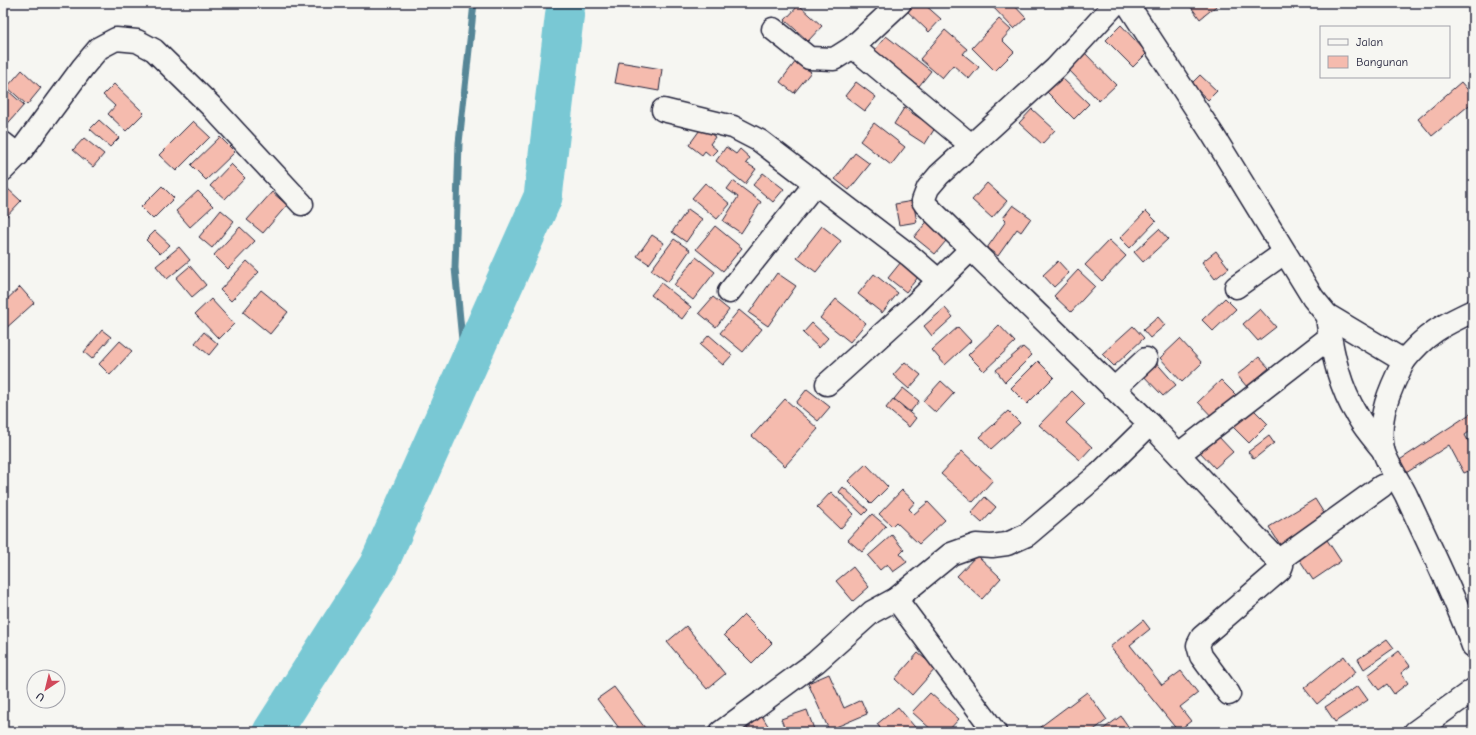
<svg xmlns="http://www.w3.org/2000/svg" width="1476" height="735" font-family="'Comic Neue',sans-serif">
  <style>
    .lines { fill: none; stroke-linecap: round; stroke-linejoin: round }
    .stream { stroke: #568697; stroke-width: 7 }
    .river { stroke: #79c8d4; stroke-width: 39 }
    .building { fill: #f5bbae; stroke: #22223b }
    .minor-casing { stroke: #22223b; stroke-width: 25 }
    .minor { stroke: #f6f6f2; stroke-width: 22 }
  </style>
  <rect width="100%" height="100%" fill="#f6f6f2"/>
  <filter id="ink" filterUnits="userSpaceOnUse"><feTurbulence type="fractalNoise" baseFrequency=".025" numOctaves="2"/><feDisplacementMap in="SourceGraphic" scale="8" xChannelSelector="R" yChannelSelector="G"/><feConvolveMatrix kernelMatrix="1 2 1 2 8 2 1 2 1" color-interpolation-filters="sRGB"/></filter>
  <g filter="url(#ink)">
    <g class="lines">
      <!-- stream -->
      <polyline class="stream" points="465,371 455,268 459,143 474,3"/>
      <!-- river -->
      <polyline class="river" points="272,732 378,566 543,197 566,3"/>
    </g>
    <!-- building -->
    <g class="building">
      <polygon points="909,3 923,3 941,19 929,32 904,8"/>
      <polygon points="993,3 1012,3 1026,18 1014,29 991,5"/>
      <polygon points="1188,3 1220,3 1200,19"/>
      <polygon points="799,5 822,26 808,41 785,20"/>
      <polygon points="999,19 1011,30 1002,40 1014,52 995,71 972,48"/>
      <polygon points="1121,25 1147,53 1133,67 1106,40"/>
      <polygon points="945,30 967,49 963,54 979,67 969,79 953,65 942,78 920,59"/>
      <polygon points="886,36 931,71 919,86 874,51"/>
      <polygon points="1084,52 1116,85 1099,101 1067,68"/>
      <polygon points="796,61 811,72 794,93 780,82"/>
      <polygon points="619,62 662,69 659,91 615,83"/>
      <polygon points="22,70 41,88 27,105 7,87"/>
      <polygon points="1059,75 1089,104 1074,119 1045,90"/>
      <polygon points="1200,75 1217,91 1208,100 1191,84"/>
      <polygon points="856,82 876,97 865,111 845,96"/>
      <polygon points="1461,82 1473,96 1473,102 1432,136 1418,119"/>
      <polygon points="114,84 144,113 126,131 108,114 115,106 103,95"/>
      <polygon points="6,89 24,105 3,129 3,92"/>
      <polygon points="904,108 935,128 925,144 894,124"/>
      <polygon points="1032,109 1055,130 1042,144 1019,123"/>
      <polygon points="99,120 119,138 110,147 90,129"/>
      <polygon points="193,121 210,137 176,171 159,155"/>
      <polygon points="874,123 905,147 891,165 860,141"/>
      <polygon points="702,127 715,137 710,144 717,150 711,156 705,151 702,155 689,145"/>
      <polygon points="220,137 235,152 206,180 191,165"/>
      <polygon points="84,138 104,154 93,167 73,150"/>
      <polygon points="726,147 736,154 740,149 750,158 746,163 756,169 745,184 716,161"/>
      <polygon points="855,153 870,164 849,190 835,179"/>
      <polygon points="231,164 245,178 225,199 210,186"/>
      <polygon points="763,173 784,189 773,202 753,185"/>
      <polygon points="733,181 761,202 741,233 723,221 738,197 727,189"/>
      <polygon points="705,183 730,204 717,219 692,198"/>
      <polygon points="987,183 1007,201 992,218 972,200"/>
      <polygon points="162,186 174,198 153,219 141,207"/>
      <polygon points="7,188 21,201 3,220 3,192"/>
      <polygon points="198,191 213,206 190,227 176,211"/>
      <polygon points="272,192 287,205 263,233 247,220"/>
      <polygon points="913,201 917,222 899,225 895,204"/>
      <polygon points="1013,205 1031,218 1021,232 1017,229 998,256 987,248 1006,221 1003,218"/>
      <polygon points="688,209 702,219 686,242 672,232"/>
      <polygon points="221,210 234,221 212,248 199,237"/>
      <polygon points="1146,211 1156,221 1130,248 1120,238"/>
      <polygon points="930,218 951,235 935,254 914,237"/>
      <polygon points="715,226 742,248 723,271 696,249"/>
      <polygon points="822,226 841,241 816,272 797,258"/>
      <polygon points="240,227 255,241 228,269 214,255"/>
      <polygon points="1159,229 1168,239 1143,262 1134,252"/>
      <polygon points="155,231 170,245 160,254 146,240"/>
      <polygon points="652,235 664,243 649,264 637,256"/>
      <polygon points="674,239 690,250 668,282 651,270"/>
      <polygon points="1109,240 1126,256 1102,281 1085,265"/>
      <polygon points="179,247 190,260 167,279 156,266"/>
      <polygon points="1216,251 1229,268 1215,279 1202,262"/>
      <polygon points="696,257 715,272 693,300 674,285"/>
      <polygon points="905,257 923,271 906,292 888,278"/>
      <polygon points="247,261 259,272 231,301 220,290"/>
      <polygon points="1058,261 1069,273 1054,287 1043,275"/>
      <polygon points="190,266 206,285 192,297 176,278"/>
      <polygon points="1078,270 1095,286 1071,312 1054,296"/>
      <polygon points="777,273 796,286 768,326 749,313"/>
      <polygon points="874,274 898,293 882,313 858,294"/>
      <polygon points="661,283 691,307 682,319 651,295"/>
      <polygon points="20,287 34,303 4,330 3,303"/>
      <polygon points="261,290 288,312 270,334 243,312"/>
      <polygon points="713,297 729,310 716,327 699,313"/>
      <polygon points="1225,298 1236,309 1213,331 1202,320"/>
      <polygon points="211,299 234,324 219,339 195,314"/>
      <polygon points="836,299 866,323 850,342 820,318"/>
      <polygon points="945,308 953,317 932,336 924,326"/>
      <polygon points="1260,309 1276,327 1258,341 1243,324"/>
      <polygon points="739,310 762,329 743,352 720,333"/>
      <polygon points="1158,317 1165,325 1150,338 1143,330"/>
      <polygon points="812,323 828,338 819,348 803,333"/>
      <polygon points="999,325 1015,342 984,371 968,355"/>
      <polygon points="1133,326 1144,338 1114,366 1102,354"/>
      <polygon points="958,327 971,341 945,365 932,350"/>
      <polygon points="102,330 111,337 92,359 84,352"/>
      <polygon points="204,332 218,344 209,355 195,343"/>
      <polygon points="709,335 732,355 723,365 700,345"/>
      <polygon points="1180,339 1202,363 1182,382 1160,358"/>
      <polygon points="120,341 132,351 110,375 99,364"/>
      <polygon points="1023,347 1032,355 1005,382 996,370"/>
      <polygon points="1259,357 1269,368 1247,387 1237,375"/>
      <polygon points="1153,359 1176,385 1163,396 1139,371"/>
      <polygon points="1038,361 1054,377 1027,404 1011,388"/>
      <polygon points="905,362 921,375 909,389 893,375"/>
      <polygon points="1221,380 1239,398 1216,421 1198,402"/>
      <polygon points="941,381 954,393 936,413 923,401"/>
      <polygon points="903,388 919,401 910,412 894,399"/>
      <polygon points="807,389 830,407 818,421 796,403"/>
      <polygon points="1072,391 1085,404 1066,423 1092,447 1080,460 1039,425"/>
      <polygon points="785,399 818,429 785,466 752,436"/>
      <polygon points="893,399 916,418 909,427 886,408"/>
      <polygon points="1249,405 1268,424 1249,443 1230,424"/>
      <polygon points="1008,411 1020,423 991,449 980,437"/>
      <polygon points="1473,412 1473,429 1465,435 1473,450 1473,469 1464,473 1449,445 1403,475 1395,463"/>
      <polygon points="1218,436 1233,452 1215,468 1200,452"/>
      <polygon points="1269,436 1274,443 1254,459 1248,452"/>
      <polygon points="962,451 993,480 973,502 941,474"/>
      <polygon points="866,464 888,487 871,504 848,481"/>
      <polygon points="843,487 868,510 863,515 839,492"/>
      <polygon points="902,490 915,502 909,509 914,514 928,502 945,520 919,544 896,522 892,526 879,514"/>
      <polygon points="831,492 854,514 840,529 817,507"/>
      <polygon points="985,497 996,507 982,523 971,513"/>
      <polygon points="1315,499 1327,518 1281,546 1269,527"/>
      <polygon points="872,514 886,526 862,552 848,540"/>
      <polygon points="892,535 904,550 900,554 907,562 893,572 887,564 880,570 868,556"/>
      <polygon points="1327,540 1341,561 1313,580 1299,559"/>
      <polygon points="977,555 1001,578 982,599 957,576"/>
      <polygon points="853,567 869,587 853,601 836,581"/>
      <polygon points="744,615 772,643 752,663 724,635"/>
      <polygon points="1143,620 1150,629 1130,645 1162,685 1181,671 1198,693 1180,707 1191,721 1178,731 1110,647"/>
      <polygon points="686,626 725,674 707,689 667,642"/>
      <polygon points="1387,639 1394,648 1364,669 1358,659"/>
      <polygon points="1399,651 1410,666 1401,673 1408,683 1394,694 1387,684 1379,690 1368,675"/>
      <polygon points="918,653 936,668 912,695 895,679"/>
      <polygon points="1344,656 1356,672 1317,704 1304,688"/>
      <polygon points="829,674 844,708 861,700 867,714 829,730 808,683"/>
      <polygon points="1358,686 1368,700 1335,722 1325,707"/>
      <polygon points="614,687 645,728 639,732 622,732 597,699"/>
      <polygon points="1087,692 1107,720 1091,732 1043,732 1040,727"/>
      <polygon points="930,693 959,719 947,732 934,732 912,712"/>
      <polygon points="898,707 919,732 883,732 877,724"/>
      <polygon points="807,710 815,732 786,732 781,719"/>
      <polygon points="762,716 772,732 743,732 741,729"/>
      <polygon points="1121,716 1132,732 1103,732 1102,730"/>
    </g>
    <g class="lines">
      <defs>
        <g id="minor">
          <path d="M1127,3L1213,135L1313,298L1327,315L1404,361C1390,389 1377,417 1383,449C1385,460 1400,483 1406,495C1429,545 1454,594 1473,646"/>
          <polyline points="773,29 809,58 834,59 853,47 900,3"/>
          <polyline points="853,47 971,145"/>
          <polyline points="663,110 733,127 760,141 909,255 938,280"/>
          <polyline points="3,143 18,155"/>
          <polyline points="3,170 18,155 83,67 99,48 116,39 137,41 154,50 212,107 302,204"/>
          <polyline points="1236,287 1284,253"/>
          <polyline points="729,292 815,184"/>
          <path d="M1328,324C1333,356 1340,388 1357,415C1364,428 1374,439 1383,450"/>
          <path d="M1404,361C1425,334 1443,325 1473,311"/>
          <polyline points="827,384 910,309 970,250"/>
          <polyline points="1114,389 1146,359"/>
          <polyline points="1150,424 1282,565 1280,570 1273,576 1202,637 1198,645 1201,656 1229,694"/>
          <polyline points="1179,454 1330,337"/>
          <polyline points="1279,560 1382,486"/>
          <polyline points="896,599 995,732"/>
          <polyline points="721,732 816,662 872,612 896,599 951,554 976,545 992,546 1007,544 1027,535 1099,474 1150,424 925,204 923,201 928,188 939,175 1056,68 1116,3"/>
          <polyline points="1415,732 1473,690"/>
        </g>
      </defs>
      <!-- minor casing -->
      <use href="#minor" class="minor-casing"/>
      <!-- minor -->
      <use href="#minor" class="minor"/>
    </g>
  </g>
  <!-- margin -->
  <rect width="1476" height="735" fill="none" stroke="#f6f6f2" stroke-width="16"/>
  <rect x="8" y="8" width="1460" height="719" fill="none" stroke="#22223b" stroke-width="1.5" filter="url(#ink)"/>
  <!-- legend -->
  <rect x="1320" y="26" width="130" height="52" fill="#f6f6f2" stroke="#a1a1a9"/>
  <rect x="1328" y="39" width="20" height="6" fill="#f6f6f2" stroke="#a1a1a9"/>
  <text x="1356" y="46" font-size="12" fill="#22223b">Jalan</text>
  <rect x="1328" y="56" width="20" height="12" fill="#f5bbae" stroke="#a1a1a9"/>
  <text x="1356" y="66" font-size="12" fill="#22223b">Bangunan</text>
  <!-- north arrow -->
  <g transform="translate(46 689) rotate(215)"><circle r="19" fill="#f6f6f2" stroke="#a1a1a9"/>
  <path d="M0-3L7 15L0 10L-7 15Z" fill="#d1495b"/>
  <text y="-6" font-size="11" font-weight="bold" text-anchor="middle" fill="#22223b">U</text>
  </g>
</svg>
